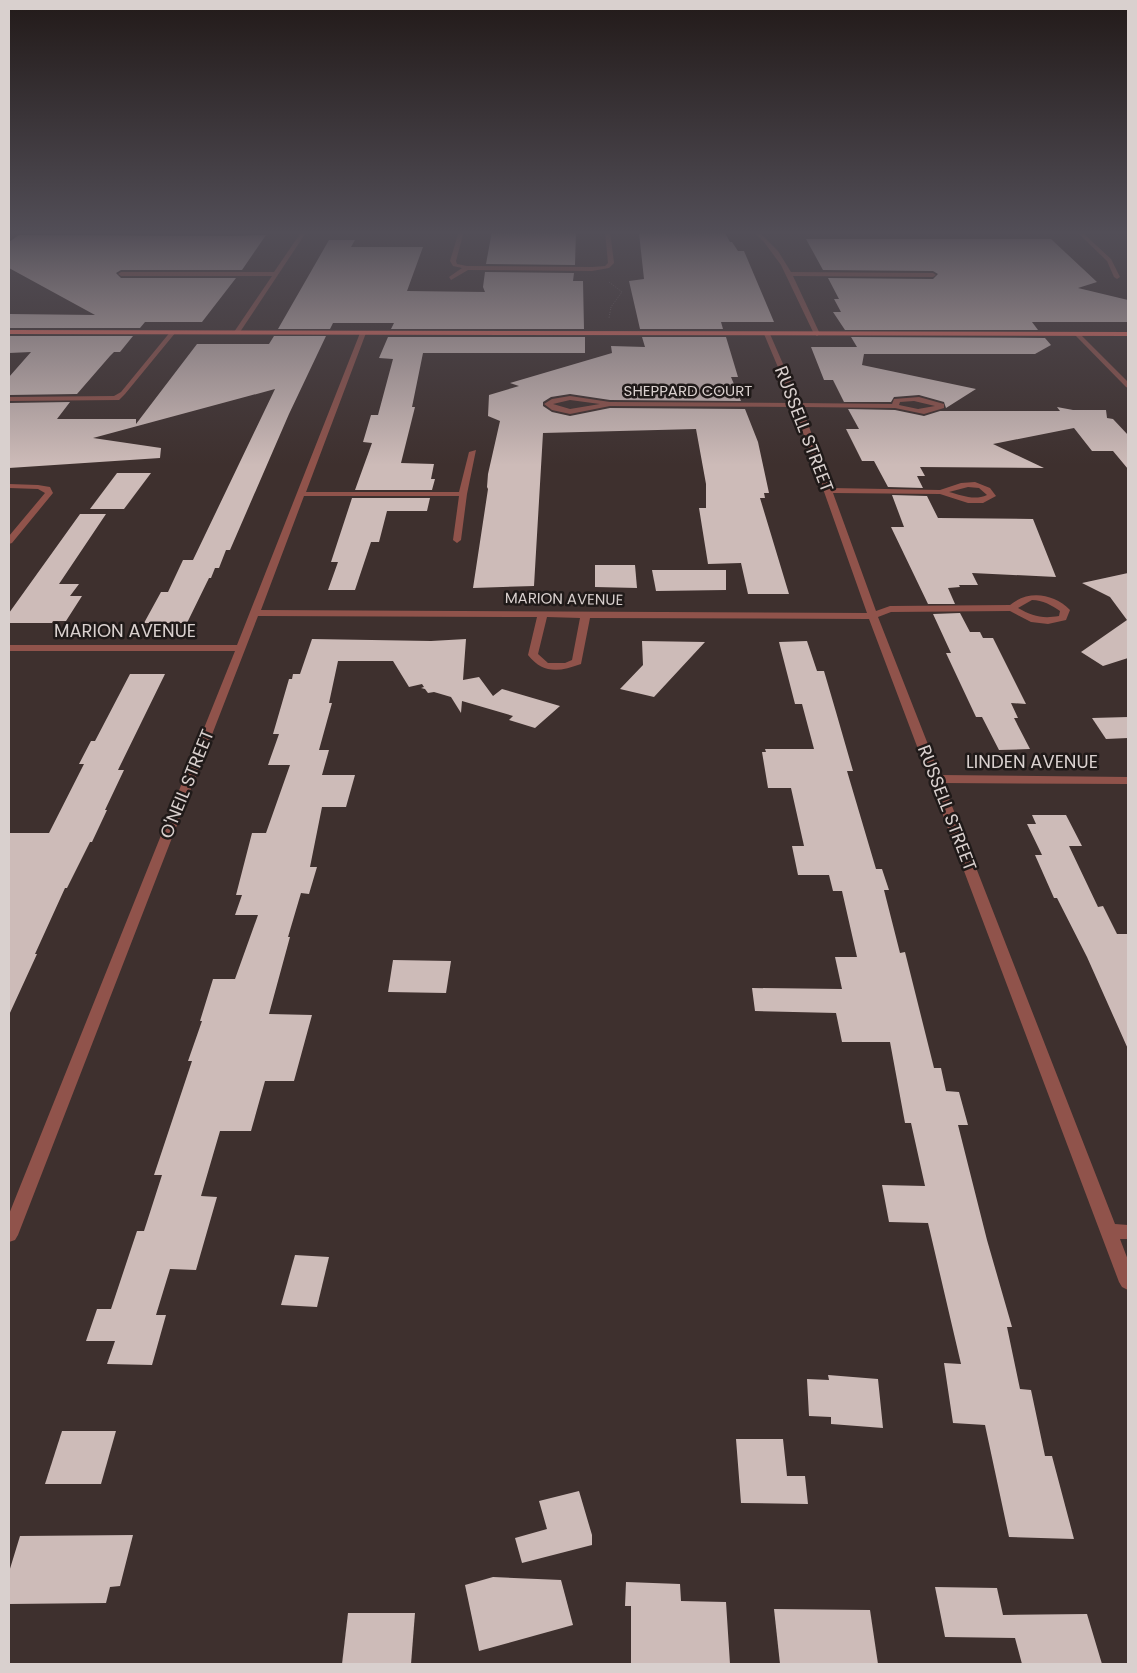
<svg xmlns="http://www.w3.org/2000/svg" width="1137" height="1673" font-family="Poppins,sans-serif">
  <style>
    .building { fill: #cdbbb8 }
    .lines { fill: none; stroke-linecap: round; stroke-linejoin: round }
    .path { stroke: #928785; stroke-width: 1; stroke-dasharray: 0.5 2; stroke-linecap: butt }
    .minor { fill: #90534b; fill-rule: evenodd }
    .major { fill: #e96c5f; fill-rule: evenodd }
    .labels { text-anchor: middle; stroke-width: 5; stroke-linejoin: round; paint-order: stroke }
    .far-street-label { font-size: 15px; fill: #d9d0ce; stroke: #201a19 }
    .street-label { font-size: 18px; fill: #d9d0ce; stroke: #201a19 }
  </style>
  <rect width="100%" height="100%" fill="#3e302e"/>
  <!-- building -->
  <g class="building">
    <polygon points="492,231 576,231 575,265 486,264"/>
    <polygon points="639,233 725,233 730,242 732,242 738,251 744,251 774,322 721,322 723,329 640,329 629,281 644,279"/>
    <polygon points="19,235 232,236 266,235 242,270 121,270 116,273 121,278 236,278 202,322 145,322 140,328 9,328 9,314 95,315 9,268 9,242"/>
    <polygon points="806,239 1051,239 1097,282 1078,288 1128,300 1128,322 1032,322 1038,330 845,330 833,312 841,312 834,299 839,299 828,278 933,279 938,274 933,271 823,270"/>
    <polygon points="329,240 355,240 351,247 423,247 407,291 485,292 483,287 485,272 574,273 573,281 583,281 584,329 391,329 394,323 333,323 330,329 278,329"/>
    <polygon points="9,336 133,336 120,352 114,352 110,356 77,394 9,395 9,377 31,352 9,353"/>
    <polygon points="274,336 326,336 289,414 230,550 226,550 219,568 215,568 211,578 209,578 187,623 144,623 161,592 168,592 183,560 193,560 275,389 93,438 161,448 160,458 9,468 9,403 70,402 57,419 136,419 136,424 197,344 269,344"/>
    <polygon points="388,337 585,337 585,353 423,353 412,407 415,407 401,463 434,464 431,479 435,479 432,490 355,490 372,443 363,442 371,415 378,415 393,359 379,358"/>
    <polygon points="642,337 726,337 738,377 731,377 741,401 610,400 570,394 551,397 543,402 543,406 552,412 570,416 610,408 745,409 758,442 769,493 764,493 765,498 760,498 789,594 748,594 741,563 708,564 699,508 706,508 706,484 696,429 543,433 534,586 473,588 488,489 487,487 488,474 500,421 488,416 489,395 519,386 510,383 612,353 611,346 645,347"/>
    <polygon points="851,337 1045,338 1051,345 1035,354 864,354 862,365 976,389 946,408 944,402 919,395 894,397 891,402 844,402 833,380 824,380 811,347 857,347"/>
    <polygon points="1057,407 1073,410 1106,410 1107,418 1113,419 1128,435 1128,469 1113,451 1092,451 1074,428 993,444 1044,468 920,467 925,476 917,476 923,488 888,487 874,461 862,461 846,429 859,429 848,409 895,410 924,416 940,411 1060,411"/>
    <polygon points="117,473 151,473 124,509 90,509"/>
    <polygon points="892,495 927,496 938,518 1033,519 1056,577 972,573 978,585 959,585 960,587 948,588 955,604 928,604 891,527 904,527"/>
    <polygon points="352,498 430,498 427,511 387,511 379,542 371,542 355,590 328,590 338,562 331,562"/>
    <polygon points="80,514 106,514 59,584 79,584 70,596 82,596 66,621 53,621 52,623 9,623 9,613"/>
    <polygon points="595,565 635,565 637,588 595,587"/>
    <polygon points="652,570 726,570 726,590 656,591"/>
    <polygon points="1128,573 1128,658 1103,666 1081,652 1127,620 1110,597 1082,583"/>
    <polygon points="960,613 970,632 980,632 983,638 993,638 1026,704 1011,703 1018,718 1014,718 1030,749 999,750 982,717 976,717 946,653 951,653 933,614"/>
    <polygon points="312,639 431,641 466,639 463,680 479,677 493,696 502,689 560,706 535,728 509,720 513,716 462,701 461,713 451,697 434,692 428,693 425,689 421,688 424,687 422,684 409,687 393,661 338,661 329,703 332,703 319,750 329,750 322,775 355,775 346,807 322,807 310,867 317,867 309,894 301,893 288,937 290,937 269,1014 312,1015 294,1081 265,1081 251,1131 220,1131 201,1196 217,1197 196,1270 170,1269 156,1315 166,1315 152,1365 107,1364 115,1341 86,1341 97,1309 111,1309 137,1231 144,1231 162,1175 154,1175 192,1061 188,1061 202,1021 200,1021 213,979 235,979 258,915 235,915 242,895 236,895 252,833 266,833 290,765 268,765 279,734 273,734 289,679 292,679 293,674 300,674"/>
    <polygon points="642,641 705,642 654,697 620,689 643,665"/>
    <polygon points="807,641 817,671 824,671 836,712 853,771 847,771 876,869 882,869 889,890 884,890 900,953 905,952 934,1068 941,1068 946,1091 959,1092 968,1125 958,1125 987,1240 1012,1327 1007,1327 1020,1389 1031,1390 1045,1456 1052,1456 1074,1539 1009,1537 985,1425 953,1423 944,1363 961,1364 928,1223 889,1222 882,1185 925,1186 911,1123 905,1123 890,1042 842,1042 836,1013 755,1011 752,988 842,989 835,957 857,957 842,891 833,891 829,875 798,875 792,846 804,846 791,788 768,788 762,752 766,752 765,749 814,749 802,704 795,704 779,642"/>
    <polygon points="130,674 165,674 118,770 124,770 105,810 107,810 92,842 90,842 67,888 65,888 35,954 37,954 9,1015 9,833 49,833 84,764 79,764 91,741 95,741"/>
    <polygon points="1128,717 1128,738 1106,739 1092,718"/>
    <polygon points="1032,815 1066,815 1082,846 1069,846 1098,907 1103,906 1117,934 1128,934 1128,1049 1087,957 1057,898 1054,898 1035,855 1042,855 1027,824 1036,824"/>
    <polygon points="393,960 451,961 446,993 388,992"/>
    <polygon points="295,1255 329,1257 317,1307 281,1305"/>
    <polygon points="828,1375 878,1379 883,1428 831,1424 831,1417 809,1416 807,1379 829,1380"/>
    <polygon points="62,1431 116,1431 101,1484 45,1484"/>
    <polygon points="736,1439 783,1439 787,1476 805,1476 808,1504 741,1503"/>
    <polygon points="579,1491 592,1535 592,1545 522,1563 515,1538 547,1529 539,1501"/>
    <polygon points="133,1535 120,1586 110,1587 106,1603 9,1604 9,1572 20,1536"/>
    <polygon points="493,1577 561,1580 573,1625 479,1651 465,1585"/>
    <polygon points="626,1582 680,1584 681,1601 726,1602 730,1664 631,1664 631,1606 625,1606"/>
    <polygon points="935,1587 997,1588 1003,1615 1087,1614 1102,1664 1022,1664 1015,1638 945,1637"/>
    <polygon points="774,1609 870,1610 878,1664 780,1664"/>
    <polygon points="348,1613 415,1613 411,1664 342,1664"/>
  </g>
  <g class="lines">
    <!-- path -->
    <g class="path">
      <polyline points="623,231 702,231"/>
      <polyline points="609,282 622,292 611,307 609,318"/>
    </g>
    <!-- minor -->
    <g class="minor">
      <polygon points="302,231 307,231 240,332 237,334 234,332 272,276 121,276 118,274 121,272 274,272"/>
      <polygon points="459,231 464,231 456,261 457,264 467,266 592,267 605,266 608,263 605,231 610,231 614,263 609,268 592,271 468,270 451,280 449,277 462,268 453,266 450,261"/>
      <polygon points="753,231 1128,231 1128,233 1084,234 1111,259 1120,277 1117,279 1114,277 1107,261 1079,234 761,234 778,251 791,272 933,273 936,275 933,277 793,276 820,334 817,336 814,334 781,265 764,242"/>
      <polygon points="171,331 176,332 125,394 119,400 9,401 9,397 114,396 121,392"/>
      <path d="M363,331L366,333L306,492H459L469,452L476,450L467,494L461,540L457,543L453,540L459,496H304L261,610L867,613L794,407L610,406L570,414L552,410L544,404L552,399L570,396L610,402L793,403L764,334L767,332L770,334L800,403L892,404L894,399L919,397L944,404V408L924,414L895,408L802,407L831,488L940,490L961,483L975,482L990,488L996,496L983,503H968L940,494L833,493L876,611L890,606L1010,605C1028,590 1053,593 1070,610L1066,620L1048,624L1031,622L1010,611L891,612L878,617L940,775L1128,777V784L943,783L1115,1224L1128,1225V1239H1120L1128,1260V1290L1122,1287L1119,1282L869,619L590,618L581,664C559,672 543,674 528,655L537,617L258,616L18,1235L15,1240L9,1242V1214L235,651H9V645H237L360,333ZM570,400L600,404L570,409L553,404ZM914,401L935,406L918,409L899,405L900,402ZM968,487L979,488L987,495C974,501 961,495 949,492ZM1032,600C1043,600 1051,605 1060,611L1059,616C1042,619 1032,616 1018,608ZM547,617L580,618L572,660L565,663H548L538,654Z"/>
      <polygon points="1075,333 1079,333 1128,382 1128,388 1126,387 1075,335"/>
      <polygon points="9,484 38,485 50,487 53,493 12,543 9,544 9,536 45,493 38,489 9,488"/>
    </g>
    <!-- major -->
    <polygon class="major" points="9,330 1128,332 1128,336 9,334"/>
  </g>
  <!-- sky -->
  <linearGradient id="sky" x2="0" y2="1"><stop stop-color="#221a19"/><stop offset="0.5" stop-color="#524e57"/><stop offset="1" stop-color="#524e57" stop-opacity="0"/></linearGradient>
  <rect width="1137" height="465" fill="url(#sky)"/>
  <g class="labels">
    <!-- far-street labels -->
    <g class="far-street-label">
      <text x="688" y="396">SHEPPARD COURT</text>
      <text transform="translate(564 599) rotate(1)" y="5">MARION AVENUE</text>
    </g>
    <!-- street labels -->
    <g class="street-label">
      <text transform="translate(804 429) rotate(69)" y="6">RUSSELL STREET</text>
      <text x="125" y="637">MARION AVENUE</text>
      <text x="1032" y="768">LINDEN AVENUE</text>
      <text transform="translate(187 784) rotate(-68)" y="6">O'NEIL STREET</text>
      <text transform="translate(947 808) rotate(69)" y="6">RUSSELL STREET</text>
    </g>
  </g>
  <!-- border -->
  <rect width="1137" height="1673" fill="none" stroke="#d9d0ce" stroke-width="20"/>
</svg>
